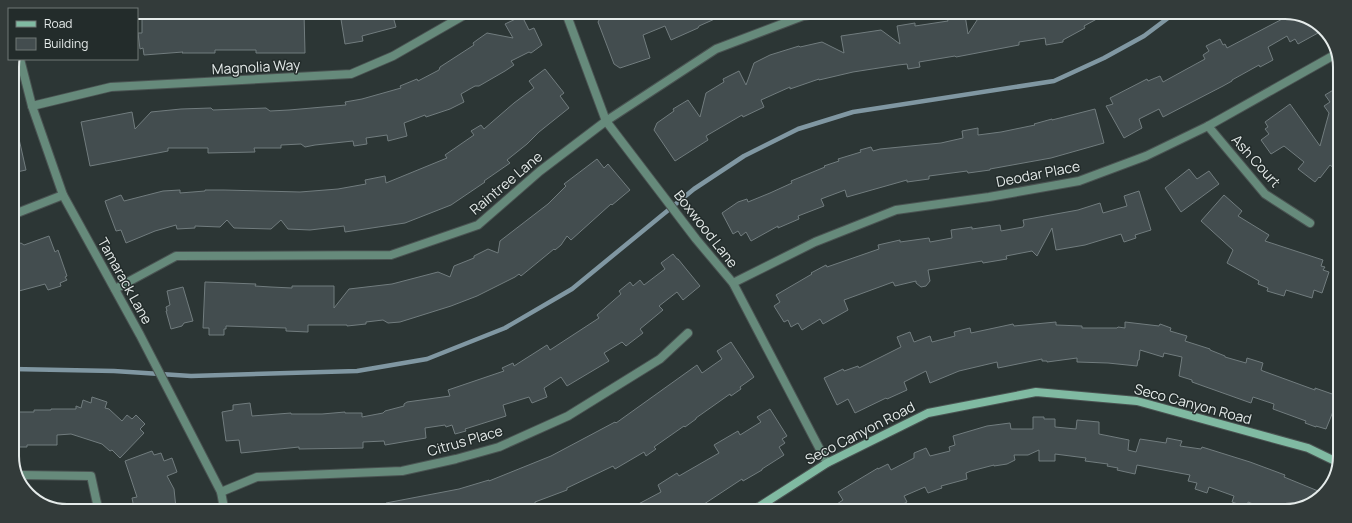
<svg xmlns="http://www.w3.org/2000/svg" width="1352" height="523" font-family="Manrope,sans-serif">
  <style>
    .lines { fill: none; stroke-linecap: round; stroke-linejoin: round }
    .stream { stroke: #8097a2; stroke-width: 4.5 }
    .building { fill: #434d4f; stroke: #717c7e }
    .street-casing { stroke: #4a5352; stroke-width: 10 }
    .secondary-casing { stroke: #4a5352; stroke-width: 10 }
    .street { stroke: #668a7b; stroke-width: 8 }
    .secondary { stroke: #80baa2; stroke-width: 8 }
    .labels { text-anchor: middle; stroke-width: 3; stroke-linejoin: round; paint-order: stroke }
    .street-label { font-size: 14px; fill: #e5ebea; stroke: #232c2b }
    .rim { fill: none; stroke: #e5ebea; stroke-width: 2 }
  </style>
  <rect width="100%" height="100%" fill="#2c3635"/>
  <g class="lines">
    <!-- stream -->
    <polyline class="stream" points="12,369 114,371 191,376 357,371 427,359 505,328 572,289 694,189 744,156 798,129 853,112 1054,81 1104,58 1144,36 1172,15"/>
  </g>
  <!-- building -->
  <g class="building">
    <polygon points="142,12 154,12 155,16 163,15 163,17 198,16 198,12 304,13 305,53 256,53 256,50 215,50 215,53 182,53 183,52 144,55 143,48 140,49 138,33 142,33"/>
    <polygon points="340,13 392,13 396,27 362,36 363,41 345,44"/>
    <polygon points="603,13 654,13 726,14 699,26 698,28 671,40 665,26 643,35 650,58 620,68 614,64 598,22"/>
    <polygon points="981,14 1104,15 1084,26 1085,28 1063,40 1063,42 1046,45 1045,38 1019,42 1019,45 956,57 955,56 919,62 920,67 908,69 907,64 898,65 853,72 819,80 819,79 790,89 790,87 761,100 764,107 743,117 742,115 706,136 708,140 675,161 654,130 657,123 674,111 673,109 688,100 700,117 706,93 724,82 723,79 739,71 746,85 754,63 770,55 799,46 800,47 822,42 844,53 841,36 881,30 900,44 897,26 915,23 915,26 948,21 947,18 965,15 968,34"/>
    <polygon points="1290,15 1303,15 1312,22 1318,33 1298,44 1295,39 1290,42 1287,36 1268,47 1273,60 1260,67 1259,65 1232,80 1232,81 1223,86 1163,117 1159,109 1139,119 1142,128 1124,138 1106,106 1113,104 1110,98 1147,79 1148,81 1160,76 1163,82 1205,59 1203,55 1209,51 1206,46 1220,39 1223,45 1225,44 1227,48"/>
    <polygon points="522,16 529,30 534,28 542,45 531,53 529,52 511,61 514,65 505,71 479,86 475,86 461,94 464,102 450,109 426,117 425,115 404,123 407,136 388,141 387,135 366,138 367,144 354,146 353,141 315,145 305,147 301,144 281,145 281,148 254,148 255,152 208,153 208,148 168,148 168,151 90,166 81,122 132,112 135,129 151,112 181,109 211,108 213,110 266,108 270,111 289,110 346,105 345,102 362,99 401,88 400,86 417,79 418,81 439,70 440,67 474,45 473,43 477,40 487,33 513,38 505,24"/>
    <polygon points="545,69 564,93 560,96 569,108 539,132 527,144 507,160 510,163 484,181 485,182 451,205 405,223 345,232 344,226 310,230 288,229 281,220 271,229 234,228 227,220 220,227 195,226 195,228 177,229 176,225 155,231 126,243 121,230 116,231 107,207 105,201 121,195 124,201 163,191 180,190 180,193 205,191 205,190 224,190 300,192 338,189 366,184 365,180 385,176 386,183 447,158 445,155 474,135 471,131 481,125 484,129 514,103 534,88 529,81"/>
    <polygon points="1335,86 1340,86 1339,172 1330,165 1320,178 1319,177 1315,182 1298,169 1304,162 1284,146 1271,154 1261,140 1269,134 1265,129 1268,127 1265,122 1290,104 1320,146 1329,113 1324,106 1330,102 1325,95 1335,89"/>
    <polygon points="1095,109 1104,143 1051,158 990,169 990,170 968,173 967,171 929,176 929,179 907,182 907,180 847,197 845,190 821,199 824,206 798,216 799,219 778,228 778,226 751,241 746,232 741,236 738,231 733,234 722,213 738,202 747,199 748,202 770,193 792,183 791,181 825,167 824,166 839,161 838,159 861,152 860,150 871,147 873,151 880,149 941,143 963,138 962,131 978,128 978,135 1001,132 1035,125 1034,124 1052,119 1052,120"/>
    <polygon points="12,130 17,130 26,170 12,173"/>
    <polygon points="597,159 604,168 608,164 630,190 612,205 611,204 571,240 567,236 561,245 555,250 554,249 521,276 519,274 515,277 477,296 451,306 400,322 388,323 383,320 366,322 366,324 347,326 347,325 308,325 308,332 286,331 286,328 226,326 226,329 224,329 224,335 209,335 209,328 203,328 205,282 256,284 255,286 271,287 292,288 292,286 334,286 334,308 349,289 392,284 438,272 450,277 454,266 474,258 474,256 488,249 498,253 500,241 548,204 566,186 564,184"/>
    <polygon points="1189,169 1197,179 1209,171 1219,184 1181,212 1165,188"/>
    <polygon points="1139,191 1151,230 1135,235 1136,238 1124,242 1121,234 1085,245 1056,250 1052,228 1037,256 1032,251 1006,256 1007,259 983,263 982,261 928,270 930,281 926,286 921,287 916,283 916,281 895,286 893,282 844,300 848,310 823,324 820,319 802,330 798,323 791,327 788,320 784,322 774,306 780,302 776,295 812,274 811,273 826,265 827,267 879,249 878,245 900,240 900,242 929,238 930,242 952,238 951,230 972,227 972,229 1000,225 1001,231 1023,227 1024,225 1023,220 1078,210 1100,203 1103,213 1127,206 1124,196"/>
    <polygon points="1224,195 1242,211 1238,216 1269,235 1265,241 1323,260 1321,266 1325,267 1323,270 1329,272 1322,293 1314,290 1312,298 1286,290 1284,296 1267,291 1268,288 1258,284 1259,281 1227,263 1233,250 1201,221"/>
    <polygon points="49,236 55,252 58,250 67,276 65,277 67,280 60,283 61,286 48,290 45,284 19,291 16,279 12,280 12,246 21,243 24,245"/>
    <polygon points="673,254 677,259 678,259 700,286 683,300 677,292 659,306 663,310 640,329 643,333 626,346 622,342 604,353 609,361 567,386 561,377 544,388 547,397 532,403 529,397 503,405 506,416 465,429 466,431 455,434 452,425 446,427 445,425 425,428 426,438 385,445 384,441 363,442 363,448 299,449 299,447 241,453 239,440 226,441 222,412 233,410 233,405 250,403 252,416 291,413 291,414 322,414 345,412 345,413 362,413 362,417 383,413 385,411 404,406 404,404 407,402 450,396 448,390 504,371 502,368 513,363 514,366 547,345 550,350 599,318 597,315 621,294 619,291 630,282 633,286 640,280 644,285 665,269 661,263"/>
    <polygon points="183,287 193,321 184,323 182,326 171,329 166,311 167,311 166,307 170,305 167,291"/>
    <polygon points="1056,322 1056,325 1082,326 1082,328 1117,328 1118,327 1125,328 1125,322 1159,326 1160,324 1171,328 1170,331 1187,336 1185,341 1210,349 1210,350 1225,356 1225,357 1246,363 1247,358 1263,363 1261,370 1263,371 1315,390 1315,388 1338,396 1338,399 1326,429 1316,426 1316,427 1305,423 1306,421 1273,409 1274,404 1253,397 1251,403 1192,382 1192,380 1179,376 1182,357 1164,353 1163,357 1140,350 1139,360 1138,360 1137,366 1108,363 1077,362 1077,358 1047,362 1047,361 1042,361 1042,359 998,368 997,362 959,371 930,383 926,371 904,382 907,390 887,399 886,398 855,413 848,399 837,405 824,378 843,369 844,371 858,366 859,368 901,347 897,337 910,332 914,342 930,336 932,342 955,336 954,332 970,328 971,333 1013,324 1014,326"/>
    <polygon points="731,342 754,377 740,387 741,389 731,396 730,394 696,418 696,419 685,427 684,426 654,447 656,449 646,456 644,452 615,469 613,466 567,488 567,490 535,502 535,504 533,506 524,509 386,509 386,503 459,489 489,480 489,481 551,456 615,422 616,423 697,365 702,373 722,359 717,351"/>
    <polygon points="92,397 107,402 105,408 109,409 122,421 127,415 132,419 136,415 145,424 140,429 144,433 120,458 112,450 110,451 102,444 71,434 57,435 57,445 27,445 27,447 12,447 12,412 34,412 34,410 51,410 51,409 76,409 76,406 81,408 83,400 91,403"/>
    <polygon points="770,409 787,436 782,439 785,443 779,447 784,455 762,469 762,470 743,481 742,479 695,510 629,509 661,492 658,485 677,473 679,476 719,453 714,445 738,431 740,435 761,422 757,417"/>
    <polygon points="1033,417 1044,417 1044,419 1055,419 1055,427 1076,429 1077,420 1099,422 1099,434 1129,440 1128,450 1136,452 1140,439 1166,443 1167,438 1182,441 1180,446 1201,449 1202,447 1250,462 1285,475 1284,477 1323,493 1318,500 1285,511 1271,511 1248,502 1247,507 1232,502 1234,496 1209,487 1207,493 1195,489 1197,483 1188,481 1190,475 1137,465 1135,474 1117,470 1118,468 1107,466 1108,464 1085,461 1086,458 1055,454 1055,461 1039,461 1039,450 1028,455 1014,455 1015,460 1007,464 994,466 994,465 971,471 966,473 967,479 941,486 942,488 928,493 925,487 904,496 907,502 892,510 828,510 843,500 838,492 878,468 878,469 888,464 891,470 914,458 914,453 926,448 930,456 950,451 949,447 955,445 953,436 987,426 1010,423 1011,429 1033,429"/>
    <polygon points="152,451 154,455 161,453 164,461 172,458 177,472 167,476 174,489 176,508 134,508 132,498 137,497 125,461"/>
  </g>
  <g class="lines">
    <defs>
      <g id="street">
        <polyline points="566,13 606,121 696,239 733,283 827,463"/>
        <polyline points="20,59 32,106 63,195 140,335 221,492 224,508"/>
        <polyline points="32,106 111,87 351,74 393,56 468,13"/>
        <polyline points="1208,126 1265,194 1310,223"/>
        <polyline points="12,215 63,195"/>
        <polyline points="733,283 815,242 896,210 989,197 1079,181 1146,156 1208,126 1336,54"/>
        <polyline points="115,289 176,256 391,255 478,225 540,171 606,121 716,49 803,16 815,14"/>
        <polyline points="18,475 91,476 98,508"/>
        <polyline points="221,492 257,477 402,471 456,459 499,447 568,416 660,359 688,333"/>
      </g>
      <polyline id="secondary" points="754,510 827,463 928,413 1036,392 1137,401 1308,448 1337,462"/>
    </defs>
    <!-- street casing -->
    <use href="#street" class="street-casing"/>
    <!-- secondary casing -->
    <use href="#secondary" class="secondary-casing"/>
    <!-- street -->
    <use href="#street" class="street"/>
    <!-- secondary -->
    <use href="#secondary" class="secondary"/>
  </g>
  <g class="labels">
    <!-- street labels -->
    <g class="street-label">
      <text transform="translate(256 67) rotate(-3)" y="5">Magnolia Way</text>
      <text transform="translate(1256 161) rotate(48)" y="5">Ash Court</text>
      <text transform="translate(1038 174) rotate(-11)" y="5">Deodar Place</text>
      <text transform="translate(506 183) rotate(-40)" y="5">Raintree Lane</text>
      <text transform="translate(706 229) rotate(52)" y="5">Boxwood Lane</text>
      <text transform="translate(125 281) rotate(61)" y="5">Tamarack Lane</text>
      <text transform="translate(1193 404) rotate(15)" y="5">Seco Canyon Road</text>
      <text transform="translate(860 433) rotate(-27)" y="5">Seco Canyon Road</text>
      <text transform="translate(465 441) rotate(-16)" y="5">Citrus Place</text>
    </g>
  </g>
  <!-- crop -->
  <path d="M0 0H1352V523H0ZM67 19H1285A48 48 0 0 1 1333 67V456A48 48 0 0 1 1285 504H67A48 48 0 0 1 19 456V67A48 48 0 0 1 67 19Z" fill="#333b3a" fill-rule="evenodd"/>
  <path class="rim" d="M67 19H1285A48 48 0 0 1 1333 67V456A48 48 0 0 1 1285 504H67A48 48 0 0 1 19 456V67A48 48 0 0 1 67 19Z"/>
  <!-- legend -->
  <rect x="8" y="8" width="130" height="52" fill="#232c2b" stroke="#717877"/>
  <rect x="16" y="21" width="20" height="6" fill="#80baa2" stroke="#717877"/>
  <text x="44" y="28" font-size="12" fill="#e5ebea">Road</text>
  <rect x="16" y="38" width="20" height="12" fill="#434d4f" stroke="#717877"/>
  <text x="44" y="48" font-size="12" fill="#e5ebea">Building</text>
</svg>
